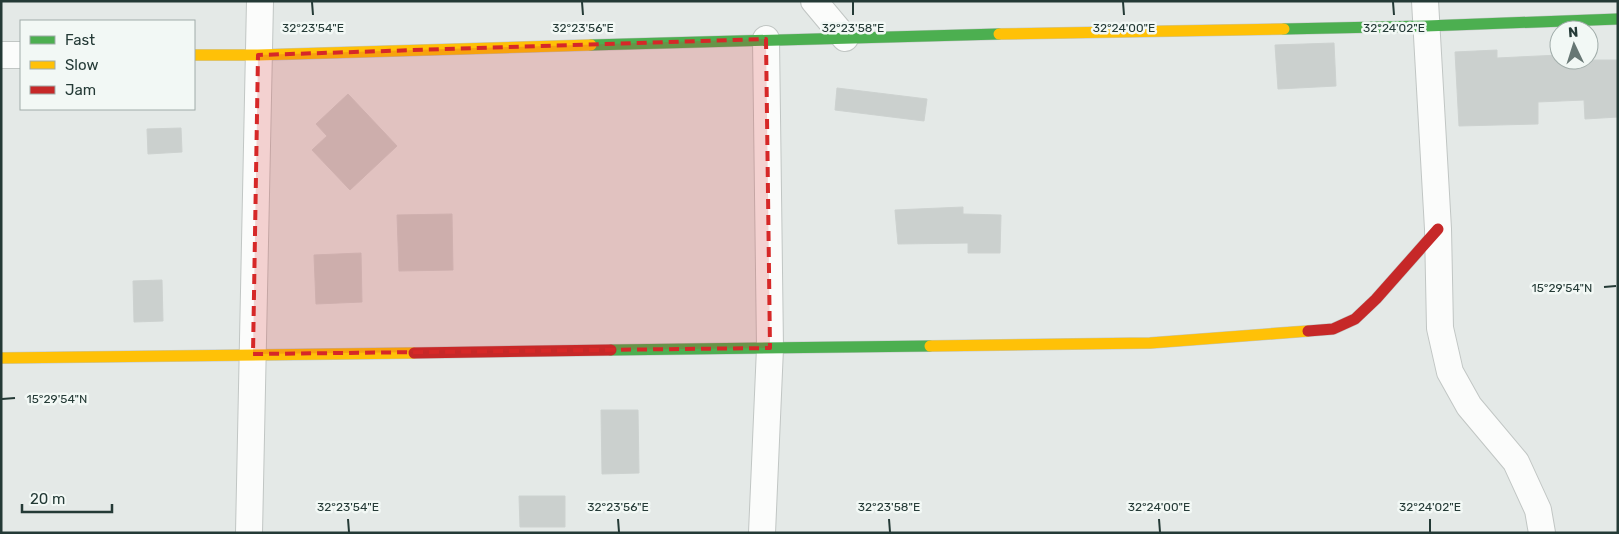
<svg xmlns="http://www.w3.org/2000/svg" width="1619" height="534" font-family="Rubik,sans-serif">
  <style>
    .building { fill: #cbd0ce; stroke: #cdd2d0 }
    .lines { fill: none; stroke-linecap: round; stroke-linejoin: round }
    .street-casing { stroke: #c1c6c4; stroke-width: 28 }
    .fast-casing { stroke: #c0c6c4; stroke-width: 12 }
    .slow-casing { stroke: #c0c6c4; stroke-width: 12 }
    .jam-casing { stroke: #c0c6c4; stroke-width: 12 }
    .street { stroke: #fbfcfb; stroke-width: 26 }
    .fast { stroke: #4caf50; stroke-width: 11 }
    .slow { stroke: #ffc107; stroke-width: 11 }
    .jam { stroke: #c62828; stroke-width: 11 }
    .marked { fill: #d62828; fill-opacity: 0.2; stroke: #d62828; stroke-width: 4; stroke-dasharray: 10 6; stroke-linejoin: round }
    .ticks { fill: none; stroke: #243a36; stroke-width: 2 }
    .ticks-label { font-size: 12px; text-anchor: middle; fill: #243a36; stroke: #f2f8f5; stroke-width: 5; stroke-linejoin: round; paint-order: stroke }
  </style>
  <rect width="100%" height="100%" fill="#e4e9e7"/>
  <!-- building -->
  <g class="building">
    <polygon points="1334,43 1336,86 1278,89 1275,45"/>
    <polygon points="1497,50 1497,58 1559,55 1559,60 1618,60 1618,117 1585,119 1584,100 1538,102 1538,124 1459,126 1455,52"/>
    <polygon points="837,88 927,99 924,121 835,110"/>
    <polygon points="348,94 397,146 350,190 312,150 327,136 316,124"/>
    <polygon points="181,128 182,152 148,154 147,129"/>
    <polygon points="963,207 963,214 1001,215 1000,253 968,253 968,243 898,244 895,210"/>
    <polygon points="452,214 453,270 399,271 397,215"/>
    <polygon points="361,253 362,302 316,304 314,255"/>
    <polygon points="162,280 163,321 134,322 133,281"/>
    <polygon points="601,410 638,410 639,473 602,474"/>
    <polygon points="519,496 565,496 565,527 520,527"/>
  </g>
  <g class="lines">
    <defs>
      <g id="street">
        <polyline points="814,1 845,38"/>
        <polyline points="1425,1 1438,229 1440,328 1450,372 1469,406 1516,462 1538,510 1542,533"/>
        <polyline points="1,55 21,55"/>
        <polyline points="249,533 260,1"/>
        <polyline points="762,533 770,348 766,39"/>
      </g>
      <g id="fast">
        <polyline points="1284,29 1426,26 1618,19"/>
        <polyline points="591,45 999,34"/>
        <polyline points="611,350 930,346"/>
      </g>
      <g id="slow">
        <polyline points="999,34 1284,29"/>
        <polyline points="194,55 258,55 591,45"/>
        <polyline points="930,346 1150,343 1308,331"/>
        <polyline points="1,358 414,353"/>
      </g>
      <g id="jam">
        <polyline points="1308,331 1333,329 1355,319 1376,299 1438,229"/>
        <polyline points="414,353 611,350"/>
      </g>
    </defs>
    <!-- street casing -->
    <use href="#street" class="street-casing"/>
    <!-- fast casing -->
    <use href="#fast" class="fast-casing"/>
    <!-- slow casing -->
    <use href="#slow" class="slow-casing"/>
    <!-- jam casing -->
    <use href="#jam" class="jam-casing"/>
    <!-- street -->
    <use href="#street" class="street"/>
    <!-- fast -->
    <use href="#fast" class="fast"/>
    <!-- slow -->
    <use href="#slow" class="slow"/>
    <!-- jam -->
    <use href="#jam" class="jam"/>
  </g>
  <!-- marked area -->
  <path class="marked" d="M766,39L770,348L253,354L258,55Z"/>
  <!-- ticks -->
  <path class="ticks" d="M312,2L313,15M582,2L583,15M853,2V15M1123,2L1124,15M1393,2L1394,15M1604,287L1616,286M2,399L15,398M348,519L349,532M618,519L619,532M889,519L890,532M1159,519L1160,532M1430,519V532"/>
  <g class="ticks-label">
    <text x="313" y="32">32°23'54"E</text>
    <text x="853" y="32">32°23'58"E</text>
    <text x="1124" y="32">32°24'00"E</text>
    <text x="583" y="32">32°23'56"E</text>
    <text x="1394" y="32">32°24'02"E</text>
    <text x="1562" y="292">15°29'54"N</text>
    <text x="57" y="403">15°29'54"N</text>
    <text x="348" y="511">32°23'54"E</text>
    <text x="618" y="511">32°23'56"E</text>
    <text x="889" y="511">32°23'58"E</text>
    <text x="1159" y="511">32°24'00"E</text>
    <text x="1430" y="511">32°24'02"E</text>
  </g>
  <!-- border -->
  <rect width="1619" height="534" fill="none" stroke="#243a36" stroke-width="5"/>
  <!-- legend -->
  <rect x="20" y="20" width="175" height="90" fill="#f2f8f5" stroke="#a0aca9"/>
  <rect x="30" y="36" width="25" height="8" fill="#4caf50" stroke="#a0aca9"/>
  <text x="65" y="45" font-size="15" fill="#243a36">Fast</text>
  <rect x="30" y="61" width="25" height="8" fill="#ffc107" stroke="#a0aca9"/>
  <text x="65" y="70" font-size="15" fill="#243a36">Slow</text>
  <rect x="30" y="86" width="25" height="8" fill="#c62828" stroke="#a0aca9"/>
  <text x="65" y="95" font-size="15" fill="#243a36">Jam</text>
  <!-- north arrow -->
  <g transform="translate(1574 45) rotate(356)"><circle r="24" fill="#f2f8f5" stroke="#a0aca9"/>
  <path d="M0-4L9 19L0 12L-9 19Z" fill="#677774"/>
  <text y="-8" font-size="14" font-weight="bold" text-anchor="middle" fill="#243a36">N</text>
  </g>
  <!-- scale -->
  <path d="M22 504v8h90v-8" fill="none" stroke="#243a36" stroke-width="2.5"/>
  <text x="30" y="504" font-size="15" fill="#243a36" stroke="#f2f8f5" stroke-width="4" paint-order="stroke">20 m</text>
</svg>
